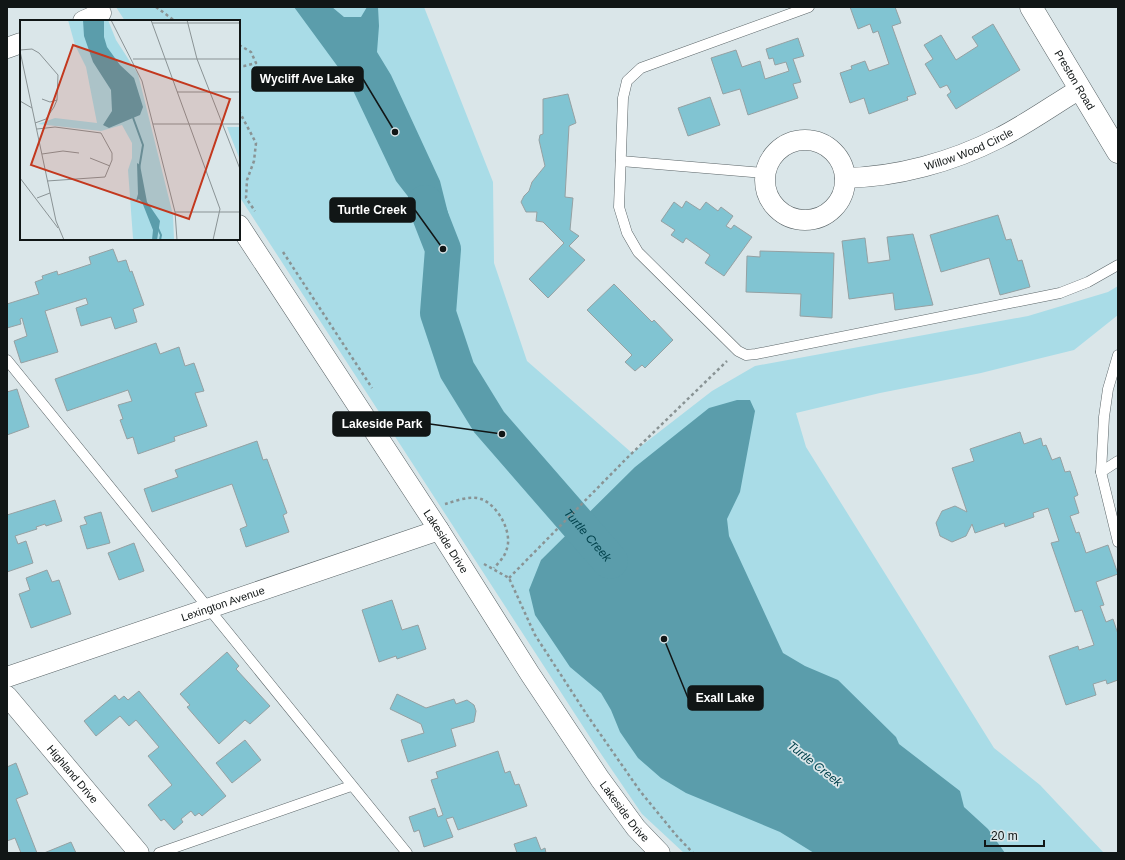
<svg xmlns="http://www.w3.org/2000/svg" width="1125" height="860" font-family="Helvetica,sans-serif">
  <style>
    .green { fill: #a9dce7 }
    .water { fill: #5b9dab }
    .lines { fill: none; stroke-linecap: round; stroke-linejoin: round }
    .river { stroke: #5b9dab; stroke-width: 36 }
    .building { fill: #81c4d2; stroke: #95a1a3 }
    .lane-casing { stroke: #5a6467; stroke-width: 11 }
    .street-casing { stroke: #5a6467; stroke-width: 21 }
    .secondary-casing { stroke: #5a6467; stroke-width: 23 }
    .path { stroke: #899394; stroke-width: 2.5; stroke-dasharray: 3 3; stroke-linecap: butt }
    .lane { stroke: #fff; stroke-width: 10 }
    .street { stroke: #fff; stroke-width: 20 }
    .secondary { stroke: #fff; stroke-width: 22 }
    .labels { text-anchor: middle; stroke-width: 3.5; stroke-linejoin: round; paint-order: stroke }
    .street-label { font-size: 11px; fill: #111616; stroke: #dae6e9 }
    .water-label { font-size: 12px; font-style: italic; fill: #00414b; stroke: #dae6e9 }
    .inset-river { fill: none; stroke: #5b9dab; stroke-width: 2 }
    .inset-road { fill: none; stroke: #8a9395; stroke-width: 1 }
    .view { fill: #c3381e; fill-opacity: 0.15; stroke: #c3381e; stroke-width: 2 }
    .inset-edge { fill: none; stroke: #111616; stroke-width: 2 }
    .leader { fill: none; stroke: #111616; stroke-width: 1.5 }
    .callout-dot { fill: #111616; stroke: #dae6e9; stroke-width: 1.5 }
    .callout { fill: #111616; stroke: #111616; stroke-width: 1.5 }
    .callout-label { font-size: 12px; text-anchor: middle; font-weight: bold; fill: #fff }
  </style>
  <rect width="100%" height="100%" fill="#dae6e9"/>
  <!-- green -->
  <polygon class="green" points="116,7 424,7 493,182 494,263 527,361 632,453 712,391 755,366 1028,316 1108,292 1118,286 1118,315 1074,350 981,373 880,393 796,413 806,447 994,748 1040,785 1104,853 684,853 642,814 597,748 239,196 239,21 125,21"/>
  <!-- water -->
  <g class="water">
    <polygon points="294,7 332,7 344,17 361,17 367,7 378,7 379,26 377,52 391,75 440,181 456,245 443,249 427,238 418,223 410,199 396,181 349,82"/>
    <polygon points="737,400 750,400 755,411 740,492 727,519 729,536 783,653 805,666 838,680 896,737 899,744 960,791 964,807 988,829 1005,853 814,853 780,832 686,793 661,778 638,758 620,732 611,710 601,693 570,667 535,615 529,590 541,560 635,467 709,408"/>
  </g>
  <g class="lines">
    <!-- river -->
    <path class="river" id="s1" d="M425,203L443,249L438,313L457,370L489,422L610,561"/>
  </g>
  <!-- building -->
  <g class="building">
    <polygon points="850,7 895,7 901,23 892,26 916,94 907,97 908,100 869,114 864,98 850,103 840,73 852,69 851,66 865,61 869,71 889,64 878,31 873,33 870,24 858,29"/>
    <polygon points="993,24 1020,70 956,109 947,95 951,92 947,85 940,88 925,64 933,59 924,45 941,35 956,60 978,46 972,37"/>
    <polygon points="798,38 804,56 793,59 801,82 793,84 798,98 748,115 740,89 723,94 711,58 736,50 742,67 760,61 765,79 789,71 786,62 775,65 773,58 769,59 766,49"/>
    <polygon points="568,94 576,123 569,126 565,197 573,198 570,230 579,236 569,246 585,260 548,298 529,279 564,243 543,222 536,221 537,212 526,212 521,202 524,196 529,191 532,182 545,166 539,140 540,135 543,134 543,99"/>
    <polygon points="710,97 720,125 688,136 678,108"/>
    <polygon points="686,201 700,210 706,202 718,211 721,207 733,216 726,226 731,229 734,225 752,237 724,276 705,263 710,255 686,238 683,243 671,235 675,230 661,221 674,202 682,208"/>
    <polygon points="998,215 1006,240 1011,239 1018,261 1022,260 1030,287 1000,295 989,258 941,272 930,235"/>
    <polygon points="913,234 933,305 895,310 893,293 849,299 842,241 865,238 868,263 890,260 887,237"/>
    <polygon points="113,249 118,262 126,260 130,272 132,271 144,305 133,309 137,322 115,329 111,317 81,326 76,308 88,304 86,298 45,311 58,352 21,363 14,341 27,336 22,318 20,319 21,324 7,328 7,304 39,294 35,282 43,279 42,276 57,271 58,275 91,264 89,257"/>
    <polygon points="760,251 834,253 832,318 800,316 801,294 746,292 747,256 760,257"/>
    <polygon points="614,284 652,322 654,320 673,340 645,368 642,365 635,371 625,362 632,355 587,310"/>
    <polygon points="156,343 160,354 179,347 185,366 194,363 204,391 195,393 207,426 174,437 175,441 138,454 133,437 127,439 120,420 123,419 118,405 132,401 128,390 67,411 55,379"/>
    <polygon points="17,389 29,427 7,435 7,392"/>
    <polygon points="1020,432 1024,444 1041,438 1043,446 1046,445 1052,460 1060,457 1065,472 1070,471 1078,495 1074,497 1079,513 1070,516 1076,533 1079,532 1086,553 1108,545 1118,574 1096,582 1104,605 1100,606 1106,622 1113,619 1118,634 1118,680 1107,684 1106,680 1093,684 1096,695 1066,705 1049,656 1078,646 1079,650 1094,645 1082,610 1075,612 1051,543 1059,541 1048,508 1033,513 1034,517 1005,527 1004,523 975,533 972,524 966,536 952,542 940,536 936,523 942,511 955,506 967,512 952,468 974,461 970,449"/>
    <polygon points="257,441 263,460 267,459 287,513 283,515 289,532 246,547 240,529 247,526 232,484 152,512 144,489 178,477 175,470"/>
    <polygon points="55,500 62,521 46,526 45,524 36,527 37,529 15,536 18,544 26,541 33,563 7,572 7,515"/>
    <polygon points="101,512 110,543 87,549 80,526 87,524 84,517"/>
    <polygon points="134,543 144,571 119,580 108,553"/>
    <polygon points="47,570 52,582 59,580 71,614 31,628 19,594 30,590 26,578"/>
    <polygon points="392,600 402,630 418,625 426,649 397,659 396,656 379,662 362,610"/>
    <polygon points="227,652 239,666 236,669 270,706 250,724 245,720 219,744 187,707 190,705 180,694"/>
    <polygon points="139,691 226,796 202,816 199,813 195,816 191,811 181,819 183,822 174,830 164,819 161,821 148,805 172,785 148,756 159,747 136,720 129,726 120,716 96,736 84,721 115,695 119,700 124,696 128,700"/>
    <polygon points="397,694 426,708 454,699 456,704 467,700 474,705 476,711 474,722 451,729 456,746 408,762 401,740 424,733 421,724 390,709"/>
    <polygon points="245,740 261,760 232,783 216,763"/>
    <polygon points="498,751 505,773 510,771 515,785 519,784 527,806 458,830 453,817 446,819 453,837 424,847 419,830 414,832 409,817 435,808 438,817 443,815 431,780 438,778 436,772"/>
    <polygon points="16,763 28,794 16,799 37,853 21,853 15,838 7,841 7,767"/>
    <polygon points="536,837 541,850 545,848 546,853 517,853 514,844"/>
    <polygon points="71,842 76,853 44,853"/>
  </g>
  <g class="lines">
    <defs>
      <g id="lane">
        <polyline points="809,7 641,68 627,81 623,98 619,207 627,233 638,252 738,351 746,355 756,354 1060,293 1088,282 1118,265"/>
        <polyline points="621,161 764,173"/>
        <polyline points="1118,355 1108,389 1104,417 1101,472 1118,542"/>
        <polyline points="7,360 407,853"/>
        <polyline points="1101,472 1118,461"/>
        <polyline points="159,853 351,786"/>
      </g>
      <g id="street">
        <polyline points="83,21 101,13"/>
        <polyline points="7,48 21,43"/>
        <circle cx="805" cy="180" r="40"/>
        <path id="s2" d="M845,178C897,177 952,162 999,138C1027,124 1053,105 1080,89"/>
        <path id="s3" d="M239,225L439,530L530,674L600,779L636,828L660,853"/>
        <path id="s4" d="M7,677L439,530"/>
        <path id="s5" d="M7,696L139,853"/>
      </g>
      <g id="secondary">
        <path id="s6" d="M1031,7L1118,152"/>
      </g>
    </defs>
    <!-- lane casing -->
    <use href="#lane" class="lane-casing"/>
    <!-- street casing -->
    <use href="#street" class="street-casing"/>
    <!-- secondary casing -->
    <use href="#secondary" class="secondary-casing"/>
    <!-- path -->
    <g class="path">
      <polyline points="156,7 175,21"/>
      <polyline points="239,45 251,52 256,63 244,66 239,66"/>
      <polyline points="239,111 256,143 254,161 247,180 246,198 255,211"/>
      <polyline points="283,252 372,388"/>
      <path d="M445,504C456,501 470,495 481,499C498,505 514,534 506,551C504,558 498,563 494,568"/>
      <polyline points="484,564 509,578 535,635 587,715 640,791 676,835 693,853"/>
      <polyline points="509,578 626,459 727,361"/>
    </g>
    <!-- lane -->
    <use href="#lane" class="lane"/>
    <!-- street -->
    <use href="#street" class="street"/>
    <!-- secondary -->
    <use href="#secondary" class="secondary"/>
  </g>
  <g class="labels">
    <!-- street labels -->
    <g class="street-label">
      <text dy="4" stroke="none"><textPath href="#s6" startOffset="85">Preston Road</textPath></text>
      <text dy="4" stroke="none"><textPath href="#s2" startOffset="128">Willow Wood Circle</textPath></text>
      <text dy="4" stroke="none"><textPath href="#s3" startOffset="378">Lakeside Drive</textPath></text>
      <text dy="4" stroke="none"><textPath href="#s4" startOffset="228">Lexington Avenue</textPath></text>
      <text dy="4" stroke="none"><textPath href="#s5" startOffset="102">Highland Drive</textPath></text>
      <text dy="4" stroke="none"><textPath href="#s3" startOffset="702">Lakeside Drive</textPath></text>
    </g>
    <!-- water labels -->
    <g class="water-label">
      <text dy="4" stroke="none"><textPath href="#s1" startOffset="385">Turtle Creek</textPath></text>
      <text transform="translate(815 764) rotate(38)" y="4">Turtle Creek</text>
    </g>
  </g>
  <!-- overview -->
  <g transform="translate(20 20)">
    <rect width="220" height="220" fill="#dae6e9"/>
    <path d="M48,0H88L96,20L118,54L153,195L154,220H114L113,218L108,150L112,138V123L102,105L81,111L18,104L35,98L77,103L66,47L55,25ZM207,107H220V140Z" fill="#a9dce7"/>
    <path d="M63,0H84V17L87,27L100,45L114,58L123,87L120,95L89,108L83,105L92,91L91,70L73,42L64,16ZM117,143L120,145L127,182L140,201L137,220H132L133,210L122,182L119,179L116,181L118,174Z" fill="#5b9dab"/>
    <path class="inset-river" d="M111,92L123,125L119,149M136,204L141,215L140,220"/>
    <path class="inset-road" d="M91,0L122,61L155,192L157,220M131,0L200,189L193,220M167,0L177,39L220,149M132,3H220M0,30L12,29L19,33L38,55L37,80L34,87L26,99L15,103M0,31L36,201L44,220M113,39H220M157,72H220M22,79L30,82L37,80M0,81L12,88M133,104H220M17,109L35,107L81,113L92,133V140L85,157L27,161M22,134L43,131L59,133M70,138L90,146M0,158L38,208M17,178L30,173M155,192H220"/>
    <path class="view" d="M53,25L210,79L169,199L11,145Z"/>
    <rect width="220" height="220" class="inset-edge"/>
  </g>
  <!-- callouts -->
  <path class="leader" d="M395 132L363 79M443 249L415 210M502 434L430 424M664 639L688 698"/>
  <g class="callout-dot">
    <circle cx="395" cy="132" r="4"/>
    <circle cx="443" cy="249" r="4"/>
    <circle cx="502" cy="434" r="4"/>
    <circle cx="664" cy="639" r="4"/>
  </g>
  <g class="callout">
    <rect x="252" y="67" width="111" height="24" rx="4"/>
    <rect x="330" y="198" width="85" height="24" rx="4"/>
    <rect x="333" y="412" width="97" height="24" rx="4"/>
    <rect x="688" y="686" width="75" height="24" rx="4"/>
  </g>
  <g class="callout-label">
    <text x="307" y="83">Wycliff Ave Lake</text>
    <text x="372" y="214">Turtle Creek</text>
    <text x="382" y="428">Lakeside Park</text>
    <text x="725" y="702">Exall Lake</text>
  </g>
  <!-- border -->
  <rect width="1125" height="860" fill="none" stroke="#111616" stroke-width="16"/>
  <!-- scale -->
  <path d="M985 840v6h59v-6" fill="none" stroke="#111616" stroke-width="2"/>
  <text x="991" y="840" font-size="12" fill="#111616" stroke="#dae6e9" stroke-width="3" paint-order="stroke">20 m</text>
</svg>
